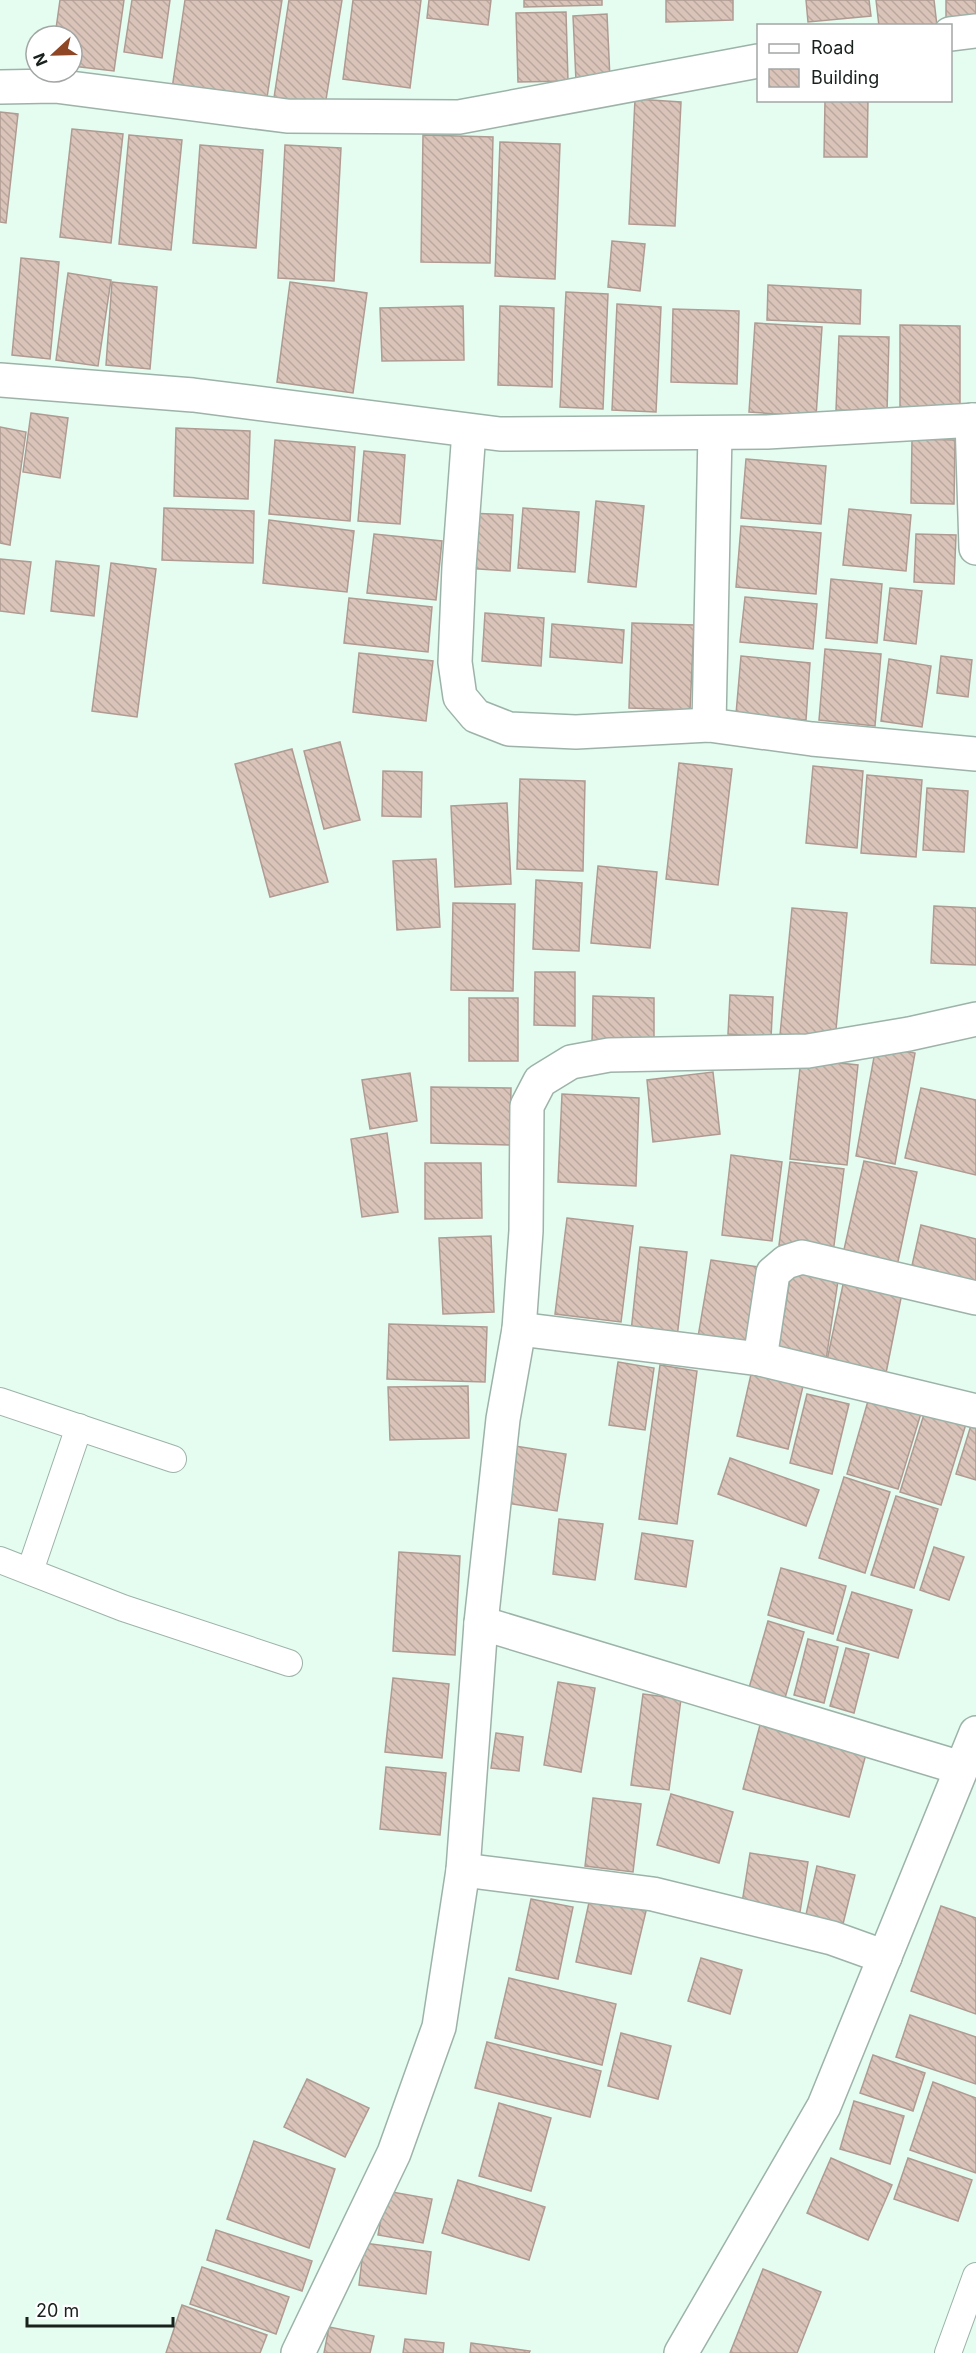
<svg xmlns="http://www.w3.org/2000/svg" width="976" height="2353" font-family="Inter,sans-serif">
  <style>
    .building { fill: url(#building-back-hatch); stroke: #b09b92; stroke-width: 1.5 }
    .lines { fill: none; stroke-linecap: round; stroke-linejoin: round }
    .service-casing { stroke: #9db3a9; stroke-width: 28 }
    .minor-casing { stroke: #9db3a9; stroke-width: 36 }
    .service { stroke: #fff; stroke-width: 26 }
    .minor { stroke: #fff; stroke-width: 33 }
  </style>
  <defs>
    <pattern id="building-back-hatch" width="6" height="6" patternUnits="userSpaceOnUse" patternTransform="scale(1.5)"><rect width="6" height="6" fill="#dac4ba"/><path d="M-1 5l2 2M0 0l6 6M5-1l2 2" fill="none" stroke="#baa89f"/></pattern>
  </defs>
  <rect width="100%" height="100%" fill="#e5fcf1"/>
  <!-- building -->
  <g class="building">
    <polygon points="60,0 124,0 114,71 72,66 72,36 55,36"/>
    <polygon points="132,0 170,0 162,58 124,52"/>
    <polygon points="185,0 282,0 266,104 172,89"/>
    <polygon points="289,0 342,0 324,112 273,104"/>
    <polygon points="353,0 421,0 410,88 343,79"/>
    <polygon points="429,0 491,0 488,25 427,18"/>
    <polygon points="524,0 602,0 602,5 524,7"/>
    <polygon points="666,0 733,0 733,20 666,22"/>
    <polygon points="806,0 869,0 871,16 808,22"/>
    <polygon points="876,0 934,0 937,26 879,26"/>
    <rect x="946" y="0" width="30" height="19"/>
    <polygon points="566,12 568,81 518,82 516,13"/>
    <polygon points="607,14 610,79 576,81 573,16"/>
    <polygon points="635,99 681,102 675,226 629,224"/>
    <polygon points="825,100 868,100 867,157 824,157"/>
    <polygon points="0,112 18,114 6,223 0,222"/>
    <polygon points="72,129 123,134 111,243 60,237"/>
    <polygon points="129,135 182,140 171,250 119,244"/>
    <polygon points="423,135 493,137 490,263 421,262"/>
    <polygon points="500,142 560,144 555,279 495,276"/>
    <polygon points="200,145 263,150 256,248 193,243"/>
    <polygon points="285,145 341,148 334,281 278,278"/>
    <polygon points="612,241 645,244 640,291 608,287"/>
    <polygon points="21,258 59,262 50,359 12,355"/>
    <polygon points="68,273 111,280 98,366 56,360"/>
    <polygon points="112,282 157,287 150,369 106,365"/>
    <polygon points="290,282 367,293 353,393 277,382"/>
    <polygon points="768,285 861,290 860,324 767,320"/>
    <polygon points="566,292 608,294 603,409 560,407"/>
    <polygon points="617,304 661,307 656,412 612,410"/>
    <polygon points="463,306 464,360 382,361 380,308"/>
    <polygon points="500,306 554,308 552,387 498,385"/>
    <polygon points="673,309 739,311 737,384 671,382"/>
    <polygon points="755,323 822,327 816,417 749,412"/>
    <polygon points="900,325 960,326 960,418 900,417"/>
    <polygon points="839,336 889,337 887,412 836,410"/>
    <polygon points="31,413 68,418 60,478 23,472"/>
    <polygon points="0,427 26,432 10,545 0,543"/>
    <polygon points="176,428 250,431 248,499 174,496"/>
    <polygon points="912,439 955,440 954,504 911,503"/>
    <polygon points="275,440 355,447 350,521 269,514"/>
    <polygon points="364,451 405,455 400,524 358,521"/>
    <polygon points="746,459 826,466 821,524 741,518"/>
    <polygon points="596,501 644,506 636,587 588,582"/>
    <polygon points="164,508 254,511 253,563 162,560"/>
    <polygon points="523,508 579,512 575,572 518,568"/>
    <polygon points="849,509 911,515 906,571 843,565"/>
    <polygon points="467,513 513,515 510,571 464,568"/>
    <polygon points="269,520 354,531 347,592 263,583"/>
    <polygon points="741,526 821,533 816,594 736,587"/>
    <polygon points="374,534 442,541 436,600 367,593"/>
    <polygon points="916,534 956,535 954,584 914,582"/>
    <polygon points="0,559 31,562 24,614 0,611"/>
    <polygon points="56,561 99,566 94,616 51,611"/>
    <polygon points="111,563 156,569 137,717 92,711"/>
    <polygon points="831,579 882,584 877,643 826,638"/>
    <polygon points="890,588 922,591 916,644 884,640"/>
    <polygon points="745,597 817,604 813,649 740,642"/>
    <polygon points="349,598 432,607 428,652 344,643"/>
    <polygon points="485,613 544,618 541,666 482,661"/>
    <polygon points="632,623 694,625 690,710 629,708"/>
    <polygon points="552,624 624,630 622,663 550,657"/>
    <polygon points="825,649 881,654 875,726 819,720"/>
    <polygon points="359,653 433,661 426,721 353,712"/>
    <polygon points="741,656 810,663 806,720 736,714"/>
    <polygon points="941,656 972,660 968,697 937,693"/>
    <polygon points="889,659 931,666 922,727 881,721"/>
    <polygon points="340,742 360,820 324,829 304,751"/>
    <polygon points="292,749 328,882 270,897 235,764"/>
    <polygon points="679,763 732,769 718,885 666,879"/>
    <polygon points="813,766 863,771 857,848 806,843"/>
    <polygon points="383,771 422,772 421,817 382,816"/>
    <polygon points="867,775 922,780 916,857 861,853"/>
    <polygon points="520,779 585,781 583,871 517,869"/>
    <polygon points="927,788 968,791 964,852 923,850"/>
    <polygon points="507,803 511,884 455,887 451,806"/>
    <polygon points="436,859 440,927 397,930 393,861"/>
    <polygon points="598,866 657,872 650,948 591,943"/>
    <polygon points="536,880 582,883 579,951 533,949"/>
    <polygon points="453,903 515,904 513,991 451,990"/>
    <polygon points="934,906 976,908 976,965 931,963"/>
    <polygon points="792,908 847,913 835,1040 780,1035"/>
    <polygon points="535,972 575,972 575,1026 534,1025"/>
    <polygon points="730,995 773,997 771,1038 728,1034"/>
    <polygon points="593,996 654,998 654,1045 592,1044"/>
    <rect x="469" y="998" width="49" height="63"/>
    <polygon points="876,1046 915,1053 895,1164 856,1156"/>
    <polygon points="801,1059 858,1065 847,1165 790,1159"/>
    <polygon points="713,1072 720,1134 653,1142 647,1080"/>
    <polygon points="410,1073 417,1121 370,1129 362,1080"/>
    <polygon points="431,1087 511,1088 510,1145 431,1143"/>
    <polygon points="921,1088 976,1100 976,1175 905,1158"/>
    <polygon points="562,1094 639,1098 636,1186 558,1182"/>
    <polygon points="387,1133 398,1212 362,1217 351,1139"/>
    <polygon points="731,1155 782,1162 772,1241 722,1235"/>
    <polygon points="864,1161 917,1172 897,1266 843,1254"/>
    <polygon points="790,1162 844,1169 833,1253 779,1245"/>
    <polygon points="425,1163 481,1163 482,1218 425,1219"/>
    <polygon points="567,1218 633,1226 621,1322 555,1314"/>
    <polygon points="921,1225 976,1239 976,1285 911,1270"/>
    <polygon points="491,1236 494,1312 443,1314 439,1238"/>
    <polygon points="640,1247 687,1252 676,1346 630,1341"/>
    <polygon points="711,1260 765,1268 760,1344 698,1337"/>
    <polygon points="792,1266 839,1274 826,1360 778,1352"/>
    <polygon points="844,1280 902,1293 885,1378 826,1365"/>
    <polygon points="389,1324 487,1327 485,1382 387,1379"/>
    <polygon points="618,1362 654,1368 645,1430 609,1425"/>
    <polygon points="660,1365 697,1371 677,1524 639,1519"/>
    <polygon points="752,1370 804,1382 788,1449 737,1436"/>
    <polygon points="468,1386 469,1438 390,1440 388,1387"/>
    <polygon points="807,1394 849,1404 832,1474 790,1463"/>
    <polygon points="870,1394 922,1410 898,1489 847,1474"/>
    <polygon points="925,1411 966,1424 941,1505 900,1492"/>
    <polygon points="971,1425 976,1426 976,1480 956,1474"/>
    <polygon points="515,1446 566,1454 557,1511 506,1503"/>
    <polygon points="730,1458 819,1490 806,1526 718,1494"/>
    <polygon points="844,1477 890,1492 865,1573 819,1558"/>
    <polygon points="896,1496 938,1509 914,1588 871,1575"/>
    <polygon points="559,1519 603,1524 595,1580 553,1574"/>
    <polygon points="642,1533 693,1541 686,1587 635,1579"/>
    <polygon points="934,1547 964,1557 949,1600 920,1590"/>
    <polygon points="399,1552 460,1556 455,1655 393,1651"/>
    <polygon points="781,1568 846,1586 833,1634 768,1615"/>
    <polygon points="852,1592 912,1610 898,1658 837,1640"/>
    <polygon points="768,1621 804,1632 785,1698 749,1688"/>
    <polygon points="808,1639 838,1647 824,1703 794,1695"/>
    <polygon points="846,1648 869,1654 854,1713 830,1706"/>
    <polygon points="393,1678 449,1684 442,1758 385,1752"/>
    <polygon points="558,1682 595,1688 581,1772 544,1765"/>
    <polygon points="643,1694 681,1699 669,1790 631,1785"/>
    <polygon points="760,1725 866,1754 849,1817 743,1789"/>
    <polygon points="496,1733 523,1737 519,1771 491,1768"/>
    <polygon points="386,1767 446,1773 440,1835 380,1829"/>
    <polygon points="671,1794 733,1812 719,1863 657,1845"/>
    <polygon points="593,1798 641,1804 633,1872 585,1866"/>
    <polygon points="750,1853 808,1862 800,1912 742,1903"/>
    <polygon points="817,1866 855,1875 842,1928 805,1919"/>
    <polygon points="590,1898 646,1911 631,1974 576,1962"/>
    <polygon points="531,1899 573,1907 558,1979 516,1970"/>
    <polygon points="941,1906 976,1918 976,2014 911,1991"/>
    <polygon points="701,1958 742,1970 730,2014 688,2001"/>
    <polygon points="509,1978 616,2004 602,2065 495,2038"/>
    <polygon points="910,2015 976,2037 976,2084 896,2057"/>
    <polygon points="621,2033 671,2046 658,2099 608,2086"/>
    <polygon points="487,2042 601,2071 590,2117 475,2088"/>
    <polygon points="873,2055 925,2073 913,2111 860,2093"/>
    <polygon points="307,2079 369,2108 345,2157 284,2127"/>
    <polygon points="933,2082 976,2098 976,2173 910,2150"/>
    <polygon points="854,2101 904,2116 890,2164 840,2149"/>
    <polygon points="499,2103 551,2118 531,2191 479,2176"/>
    <polygon points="254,2141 335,2169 309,2248 227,2219"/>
    <polygon points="831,2158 892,2185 868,2240 807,2213"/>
    <polygon points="908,2158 972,2180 958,2221 894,2199"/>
    <polygon points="458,2180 545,2207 529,2260 442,2233"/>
    <polygon points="386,2191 432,2199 423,2243 378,2235"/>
    <polygon points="216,2230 312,2261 302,2291 207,2260"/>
    <polygon points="364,2243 431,2252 426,2294 359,2285"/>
    <polygon points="202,2267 289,2297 276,2334 190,2304"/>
    <polygon points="763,2269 821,2292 797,2353 730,2353"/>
    <polygon points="182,2305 267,2335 260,2353 166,2353"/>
    <polygon points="329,2327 374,2336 370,2353 324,2353"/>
    <polygon points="405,2339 444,2343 443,2353 403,2353"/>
    <polygon points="471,2343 530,2351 529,2353 470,2353"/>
  </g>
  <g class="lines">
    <defs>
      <g id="service">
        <polyline points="0,1401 173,1459"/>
        <polyline points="0,1560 123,1608 289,1663"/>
        <polyline points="30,1571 79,1427"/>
        <polyline points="948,2353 976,2276"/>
      </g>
      <g id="minor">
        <polyline points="950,34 976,31"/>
        <polyline points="0,87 55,86 287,116 459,117 758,61"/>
        <polyline points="0,380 193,395 500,434 767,432 976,420"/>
        <polyline points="972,420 976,548"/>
        <polyline points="469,431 459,567 455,662 460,697 476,716 509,729 576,732 709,725 812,739 976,754"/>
        <polyline points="709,725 715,433"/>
        <polyline points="519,1329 760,1359 976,1411"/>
        <polyline points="760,1359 773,1273 786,1262 802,1257 976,1298"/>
        <polyline points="481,1623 961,1768"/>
        <polyline points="463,1870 653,1894 832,1938 885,1957"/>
        <polyline points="298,2353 394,2153 439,2027 463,1870 481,1623 503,1419 519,1329 526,1231 527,1106 540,1081 571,1062 609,1055 808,1051 909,1034 976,1019"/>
        <polyline points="681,2353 824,2106 976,1733"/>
      </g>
    </defs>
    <!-- service casing -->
    <use href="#service" class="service-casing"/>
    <!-- minor casing -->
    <use href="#minor" class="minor-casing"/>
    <!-- service -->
    <use href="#service" class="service"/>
    <!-- minor -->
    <use href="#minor" class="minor"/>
  </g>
  <!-- legend -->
  <rect x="757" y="24" width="195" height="78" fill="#ffffff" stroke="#a3a6a5" stroke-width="1.5"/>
  <rect x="769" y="44" width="30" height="9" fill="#ffffff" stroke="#a3a6a5" stroke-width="1.5"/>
  <text x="811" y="54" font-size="18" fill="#19211d">Road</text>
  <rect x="769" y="69" width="30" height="18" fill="url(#building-back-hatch)" stroke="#a3a6a5" stroke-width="1.5"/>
  <text x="811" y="84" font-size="18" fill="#19211d">Building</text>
  <!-- north arrow -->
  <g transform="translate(54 54) rotate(248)"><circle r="28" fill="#ffffff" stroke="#a3a6a5" stroke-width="1.5"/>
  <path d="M0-4.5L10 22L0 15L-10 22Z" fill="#8e4625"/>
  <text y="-9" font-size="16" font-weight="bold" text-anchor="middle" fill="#19211d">N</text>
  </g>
  <!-- scale -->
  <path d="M27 2317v9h146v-9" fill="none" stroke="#19211d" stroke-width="3"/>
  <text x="36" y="2317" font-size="18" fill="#19211d" stroke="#ffffff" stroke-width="4.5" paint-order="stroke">20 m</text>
</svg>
